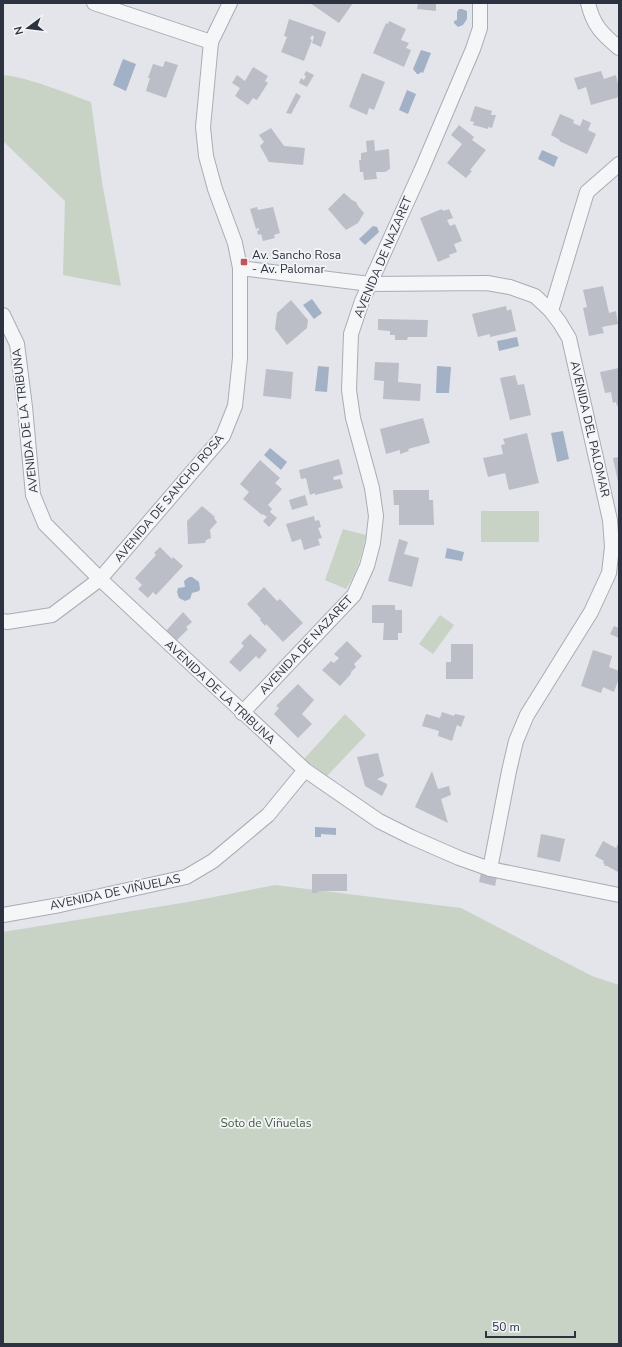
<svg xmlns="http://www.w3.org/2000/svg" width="622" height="1347" font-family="'Nunito Sans',sans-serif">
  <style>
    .green { fill: #c8d3c5 }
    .water { fill: #a2b1c6 }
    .building { fill: #bbbec6 }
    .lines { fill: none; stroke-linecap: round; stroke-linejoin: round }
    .street-casing { stroke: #a9acb4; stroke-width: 16 }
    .street { stroke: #f5f6f8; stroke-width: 14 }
    .poi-dot { fill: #c1555e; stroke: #f3f4f7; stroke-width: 1.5 }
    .labels { text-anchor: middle; stroke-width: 3.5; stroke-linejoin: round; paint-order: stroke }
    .poi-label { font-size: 12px; fill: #2d3240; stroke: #f3f4f7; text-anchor: start }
    .street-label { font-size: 12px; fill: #2d3240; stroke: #f3f4f7 }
    .park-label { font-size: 12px; fill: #3f5b3b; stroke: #f3f4f7 }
  </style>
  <rect width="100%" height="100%" fill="#e3e5ea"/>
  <!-- green -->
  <g class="green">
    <path d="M3,75C24,77 44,85 64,92C73,95 81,99 91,102L102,182L121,286L63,275L65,201L3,141Z"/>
    <rect x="481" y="511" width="58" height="31"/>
    <path d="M343,529L366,535C362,555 357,572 346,589L325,580Z"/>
    <polygon points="440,615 454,625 433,654 419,644"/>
    <polygon points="345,714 366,735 327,776 304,759"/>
    <polygon points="275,885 461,908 592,976 619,985 619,1344 3,1344 3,932 188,902"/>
  </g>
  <!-- water -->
  <g class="water">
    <polygon points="459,9 462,9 467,11 467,19 463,25 458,27 454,23 454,21 457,20 457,12"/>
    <polygon points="421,50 431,53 423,73 421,72 419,74 417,74 413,69"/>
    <polygon points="123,59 136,64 126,91 113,85"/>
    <polygon points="407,90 416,94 408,114 399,110"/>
    <polygon points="542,150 558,157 554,167 538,159"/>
    <polygon points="373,226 377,227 379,232 365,245 359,239"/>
    <polygon points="312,299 322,313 314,319 303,305"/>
    <polygon points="517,337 519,346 499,351 497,341"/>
    <polygon points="318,366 329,367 327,392 315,391"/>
    <polygon points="437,366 451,367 449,393 436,393"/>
    <polygon points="563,431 569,459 557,462 551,433"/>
    <polygon points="270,448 287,462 281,470 264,455"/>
    <polygon points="447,548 464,552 462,561 445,558"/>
    <polygon points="189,577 192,577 199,582 200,589 199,591 192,593 190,599 185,601 179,598 177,592 178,588 185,587 184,581"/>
    <polygon points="315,827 336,828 336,835 321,834 321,837 315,837"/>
  </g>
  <!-- building -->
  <g class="building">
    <polygon points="310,3 353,3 339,23"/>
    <polygon points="418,3 436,3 436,11 417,9"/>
    <polygon points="289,19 326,32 321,47 312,43 314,37 312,35 310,39 312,40 304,61 281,52 287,37 284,36"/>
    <polygon points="389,21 406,29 401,40 409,43 406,48 411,50 404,67 373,53 386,23 388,24"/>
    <polygon points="165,61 178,65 166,98 146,91 150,78 148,78 153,64 163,67"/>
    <polygon points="253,67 268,76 265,81 268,83 257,100 253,98 248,105 235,96 240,88 232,83 237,75 245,81"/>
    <polygon points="306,71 314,75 307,87 299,83 301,78 304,80 306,76 304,75"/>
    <polygon points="601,71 604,79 616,75 619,88 619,97 591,105 586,87 578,90 574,78"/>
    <polygon points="362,73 385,82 374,110 369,108 367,115 349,107"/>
    <polygon points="296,93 301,96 291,114 286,113"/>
    <polygon points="475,106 492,111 491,115 496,115 492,128 488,127 488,129 473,125 474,122 470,121"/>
    <polygon points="560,114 574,120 573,123 580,126 583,119 591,123 588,130 596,134 587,154 559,141 560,140 551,135"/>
    <polygon points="459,125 474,137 472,140 486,150 470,170 472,171 466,178 447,163 462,144 451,135"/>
    <polygon points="271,128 284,146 305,148 303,165 269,162 260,146 264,142 259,135"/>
    <polygon points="374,140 375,151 389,149 390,169 385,172 376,172 377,179 364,180 363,172 360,172 359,160 361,160 361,153 367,152 366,141"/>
    <polygon points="344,193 352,200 356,202 358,206 364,213 358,223 346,230 328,209"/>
    <polygon points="257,207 258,210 273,207 280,233 274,235 275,238 263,241 261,234 258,235 257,231 259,230 259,228 256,229 250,209"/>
    <polygon points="442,209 443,211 449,209 453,218 447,220 450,226 455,224 462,241 454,244 457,252 449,255 450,257 438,262 420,218"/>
    <polygon points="603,286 609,313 616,311 618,324 602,327 604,333 589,336 583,308 587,307 583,290"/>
    <polygon points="291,300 308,320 307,328 287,345 275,329 277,313"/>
    <polygon points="506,306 507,311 511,309 516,331 490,337 490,334 478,337 472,314"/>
    <polygon points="378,319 428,320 427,337 408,337 407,340 395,340 395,335 390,335 390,331 378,330"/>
    <polygon points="375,362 399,363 398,382 421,384 420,401 383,399 384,381 374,380"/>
    <polygon points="619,368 619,406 617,406 616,402 613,403 611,392 605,393 600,372"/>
    <polygon points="266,369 293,372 291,399 263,396"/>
    <polygon points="515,375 518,385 524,384 531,415 510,420 500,378"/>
    <polygon points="423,418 430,443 408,449 409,451 400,454 400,450 386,454 380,429"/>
    <polygon points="527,433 539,483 509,490 505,473 488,477 483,458 503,454 501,445 505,444 503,439"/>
    <polygon points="619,457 619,482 618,482 613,458"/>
    <polygon points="339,459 343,474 333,477 334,480 340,479 343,488 315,495 315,493 310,495 306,478 301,479 299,470"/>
    <polygon points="260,460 280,478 275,483 282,489 268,505 272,509 270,512 277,518 269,527 263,521 267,517 263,514 262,515 243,499 249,492 240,484"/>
    <polygon points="393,490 429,490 429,500 433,500 434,525 399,525 399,505 394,505"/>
    <polygon points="305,495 308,505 292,510 289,500"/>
    <polygon points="202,506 215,517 214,518 217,522 210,530 211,538 206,540 205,543 188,544 187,521"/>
    <polygon points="314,516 315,521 319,520 321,527 318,528 322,538 318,539 320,545 304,550 301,539 292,542 286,524"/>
    <polygon points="399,539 408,542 404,554 419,558 412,587 388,581"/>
    <polygon points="160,547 172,559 173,557 183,566 156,595 153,592 148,598 138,589 142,585 135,578 156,555 154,553"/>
    <polygon points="264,587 277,601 280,599 303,623 283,642 266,624 265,626 260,620 261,619 247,604"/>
    <polygon points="372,605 395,605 395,610 402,610 402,633 398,633 398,640 383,640 384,623 372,623"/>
    <polygon points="183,612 192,622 186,627 188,629 176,641 166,631"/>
    <polygon points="614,626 619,628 619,638 610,634"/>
    <polygon points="250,634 267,650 259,659 256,656 240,672 229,662 244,646 241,643"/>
    <polygon points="347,641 362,656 354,664 356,667 351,672 351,674 340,686 322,670 331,661 334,663 339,658 334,654"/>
    <polygon points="451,644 473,644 473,679 446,679 446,662 451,662"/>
    <polygon points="593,650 612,656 609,667 619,671 619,678 614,692 603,687 601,693 581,686"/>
    <polygon points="298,684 314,700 302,714 312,724 298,738 274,714 279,708 276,706"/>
    <polygon points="442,712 454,716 455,714 465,716 461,727 457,725 452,741 438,736 439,731 422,726 426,714 440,718"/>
    <polygon points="378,753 384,776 377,779 387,784 387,786 382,796 365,786 357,757"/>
    <polygon points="432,771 438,789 449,786 451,795 441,799 448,823 415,807"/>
    <polygon points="541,834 565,839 560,862 537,857"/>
    <polygon points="603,841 616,848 619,842 618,872 607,866 604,866 605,864 603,863 604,861 595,856"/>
    <polygon points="481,873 497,877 495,886 479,882"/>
    <polygon points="312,874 347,874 347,891 318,891 318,893 312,893"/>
  </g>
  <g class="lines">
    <defs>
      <g id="street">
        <polyline points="94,3 211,42"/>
        <path d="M588,3C593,25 602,34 619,48"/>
        <polyline points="240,268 370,284 487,283 510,287 535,296 551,311 560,323 569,338 610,520 612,547 609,573 591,612 527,715 516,741 509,771 490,869"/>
        <polyline points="551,311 587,192 619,164"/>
        <polyline points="3,315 17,344 25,407 33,495 45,524 100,579 305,770 379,821 411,837 459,858 490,869 619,895"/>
        <polyline points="3,621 7,622 52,615 100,579 223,436 235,406 240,358 240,268 235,243 215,189 206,156 203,127 211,42 230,3"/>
        <polyline points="242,713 354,595 367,566 373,543 376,516 372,488 353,418 349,390 351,334 362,301 421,171 473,49 480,28 480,3"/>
        <polyline points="3,915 60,905 186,877 213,861 268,815 305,770"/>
      </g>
    </defs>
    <!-- street casing -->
    <use href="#street" class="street-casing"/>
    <!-- street -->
    <use href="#street" class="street"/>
  </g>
  <!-- markers -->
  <rect class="poi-dot" x="240" y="258" width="8" height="8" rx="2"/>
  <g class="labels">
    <!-- poi labels -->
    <g class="poi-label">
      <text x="252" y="259">Av. Sancho Rosa<tspan x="252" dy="14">- Av. Palomar</tspan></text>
    </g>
    <!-- street labels -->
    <g class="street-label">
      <text transform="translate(383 257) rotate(-67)" y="4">AVENIDA DE NAZARET</text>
      <text transform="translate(25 421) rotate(-97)" y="4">AVENIDA DE LA TRIBUNA</text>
      <text transform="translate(590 429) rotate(77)" y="4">AVENIDA DEL PALOMAR</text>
      <text transform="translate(169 498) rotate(-50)" y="4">AVENIDA DE SANCHO ROSA</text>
      <text transform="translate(306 645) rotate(-47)" y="4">AVENIDA DE NAZARET</text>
      <text transform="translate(220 692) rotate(43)" y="4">AVENIDA DE LA TRIBUNA</text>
      <text transform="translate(115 892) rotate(-12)" y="4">AVENIDA DE VIÑUELAS</text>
    </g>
    <!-- park labels -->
    <g class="park-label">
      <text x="266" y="1127">Soto de Viñuelas</text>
    </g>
  </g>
  <!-- border -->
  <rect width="622" height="1347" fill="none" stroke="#2d3240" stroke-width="8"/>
  <!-- north arrow -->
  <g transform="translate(28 28) rotate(255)" stroke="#f3f4f7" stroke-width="3" paint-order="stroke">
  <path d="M0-3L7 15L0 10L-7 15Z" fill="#2d3240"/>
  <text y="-6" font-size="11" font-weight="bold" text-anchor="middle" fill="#2d3240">N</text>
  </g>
  <!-- scale -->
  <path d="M486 1331v6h89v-6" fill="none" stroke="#2d3240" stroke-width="2"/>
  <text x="492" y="1331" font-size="12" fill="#2d3240" stroke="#f3f4f7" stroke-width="3" paint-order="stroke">50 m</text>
</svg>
